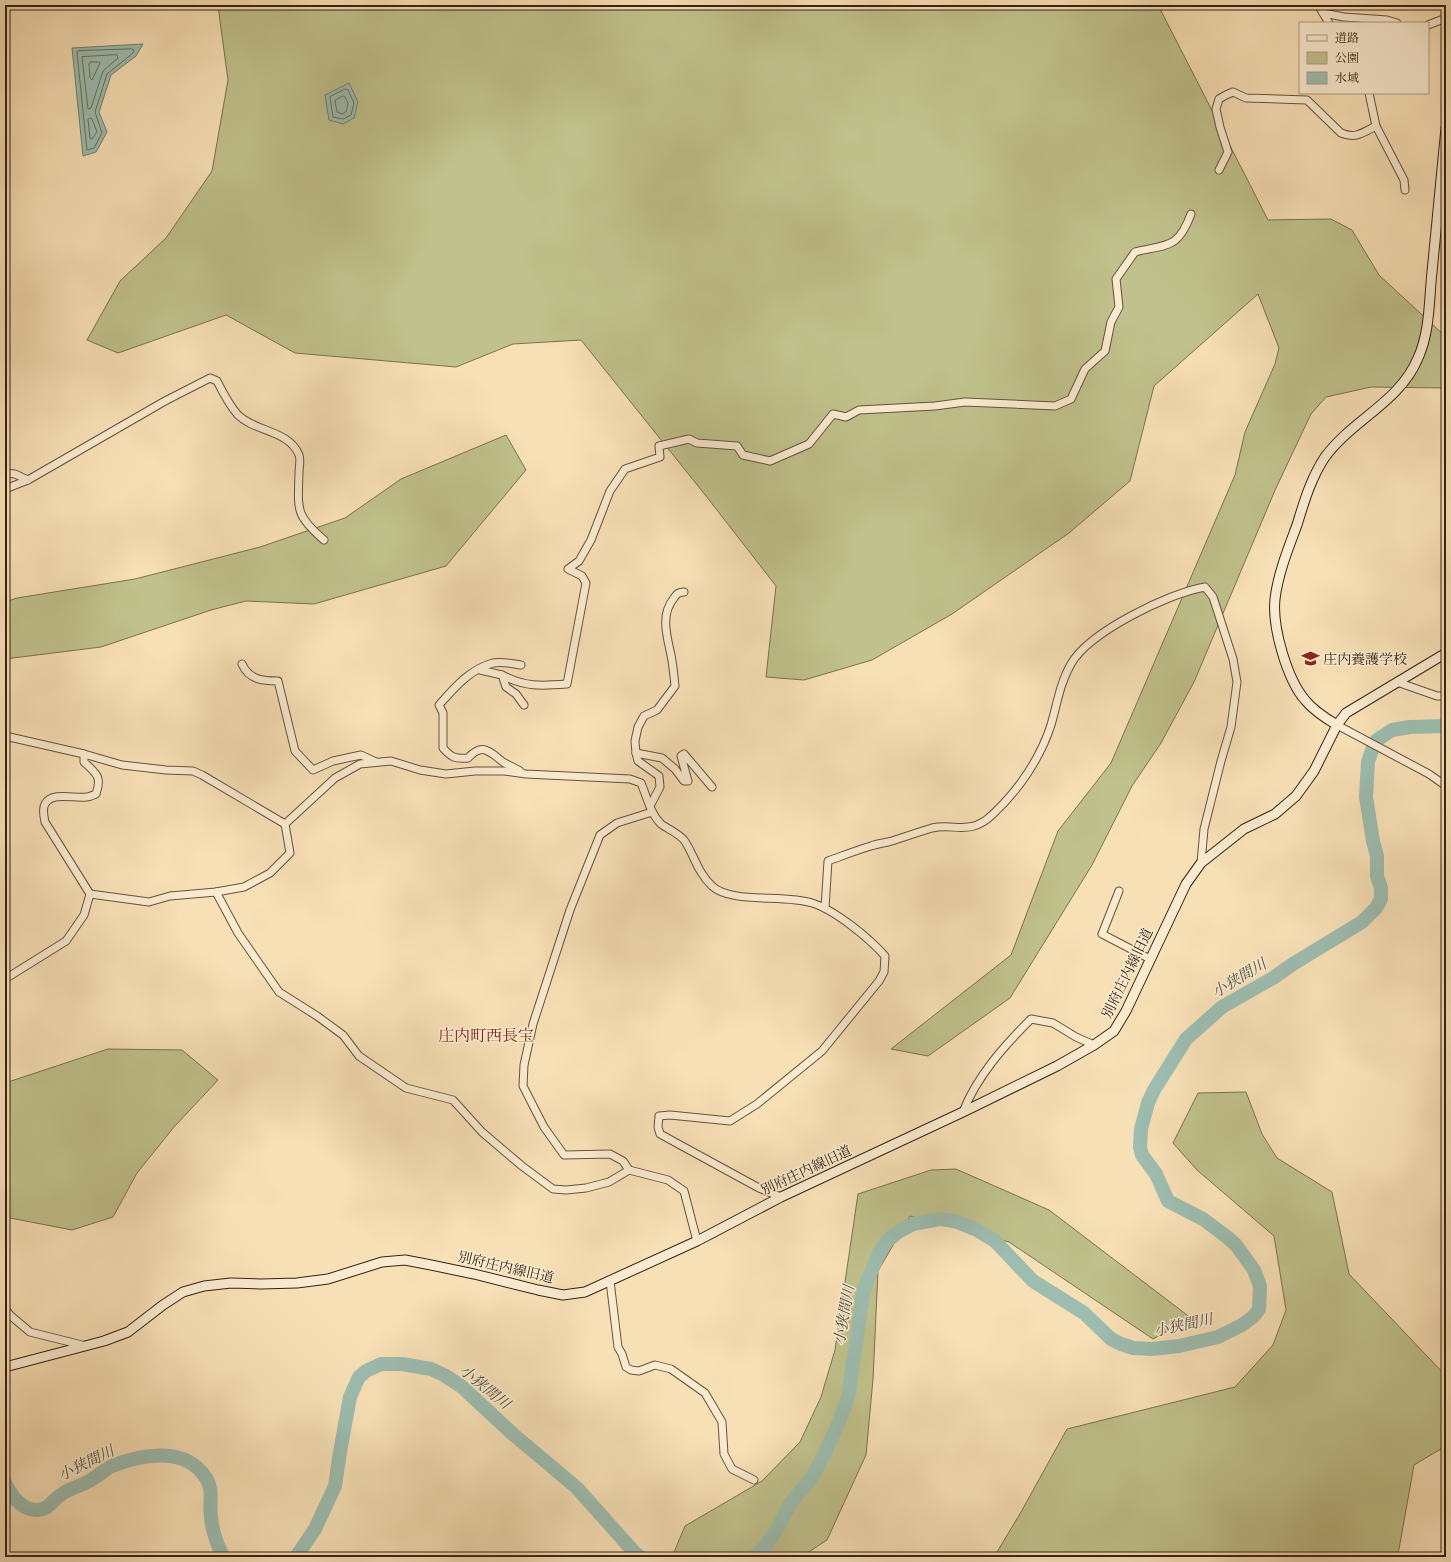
<svg xmlns="http://www.w3.org/2000/svg" width="1451" height="1562" font-family="'Libre Caslon Text','Noto Serif JP',serif">
  <style>
    .green { fill: #c0c18c; stroke: #7a724e }
    .water { fill: #9dbdb0; stroke: #737f70 }
    .lines { fill: none; stroke-linecap: round; stroke-linejoin: round }
    .shore { stroke: #697060; stroke-width: 1 }
    .river { stroke: #9dbdb0; stroke-width: 14 }
    .street-casing { stroke: #66523a; stroke-width: 9 }
    .secondary-casing { stroke: #352311; stroke-width: 11 }
    .street { stroke: #faebd0; stroke-width: 7 }
    .secondary { stroke: #faebd0; stroke-width: 9 }
    .labels { text-anchor: middle; stroke-width: 3; stroke-linejoin: round; paint-order: stroke }
    .poi-label { font-size: 14px; fill: #352311; stroke: #faebd0; text-anchor: start }
    .street-label { font-size: 14px; fill: #352311; stroke: #faebd0 }
    .water-label { font-size: 15px; font-style: italic; fill: #545141; stroke: #faebd0 }
    .quarter-label { font-size: 16px; fill: #7a1f14; stroke: #faebd0 }
  </style>
  <rect width="100%" height="100%" fill="#f8e0b6"/>
  <filter id="stains"><feTurbulence type="fractalNoise" baseFrequency=".005" numOctaves="4"/><feColorMatrix values="0 0 0 0 .2 0 0 0 0 .09 0 0 0 0 .02 0 0 0 .5 -.17"/></filter>
  <radialGradient id="worn" r=".72"><stop offset=".6" stop-color="#630" stop-opacity="0"/><stop offset="1" stop-color="#630" stop-opacity=".3"/></radialGradient>
  <!-- green -->
  <g class="green">
    <polygon points="207,5 1158,5 1268,220 1331,219 1352,230 1379,275 1446,337 1446,388 1371,387 1326,397 1311,414 1276,488 1194,682 1161,743 1132,786 1092,865 1010,998 928,1056 891,1049 1011,955 1058,831 1111,763 1235,475 1245,432 1275,364 1279,348 1258,294 1154,386 1130,481 1069,533 952,614 872,660 804,680 766,677 776,586 706,496 581,340 513,344 456,367 295,353 226,315 118,353 87,340 120,281 166,238 212,171 228,80 218,6"/>
    <polygon points="506,435 526,470 446,566 314,604 246,601 211,610 101,647 5,659 5,602 17,598 135,579 260,547 345,518 401,479"/>
    <polygon points="108,1049 182,1050 218,1080 174,1127 137,1173 113,1217 72,1230 5,1217 5,1083"/>
    <polygon points="1246,1092 1262,1134 1277,1158 1332,1192 1349,1274 1446,1376 1446,1446 1414,1465 1399,1549 1395,1557 994,1557 1021,1512 1067,1429 1235,1387 1273,1345 1286,1310 1274,1236 1197,1170 1173,1143 1198,1093"/>
    <polygon points="956,1169 1049,1210 1191,1318 1153,1339 1009,1242 910,1216 878,1271 873,1379 866,1455 827,1540 801,1557 672,1557 685,1526 762,1481 800,1442 821,1397 835,1350 858,1194 931,1170"/>
  </g>
  <!-- water -->
  <g class="water">
    <polygon points="143,44 136,56 111,75 99,112 107,132 96,152 83,156 72,48"/>
    <polygon points="349,83 358,102 354,118 343,124 329,120 325,95"/>
  </g>
  <g class="lines">
    <!-- shore -->
    <g class="shore">
      <polygon points="132,49 134,50 133,53 107,74 95,112 102,133 94,148 87,150 77,53 78,51"/>
      <polygon points="117,55 118,58 103,71 91,108 88,109 82,57"/>
      <polygon points="91,62 99,62 100,63 92,80 90,78 89,64"/>
      <polygon points="346,89 348,90 354,103 351,115 343,119 333,117 330,97"/>
      <polygon points="343,96 345,97 348,103 346,112 342,114 337,112 335,101"/>
      <polygon points="90,118 92,119 97,132 92,139 90,138 88,120"/>
    </g>
    <!-- river -->
    <g class="river">
      <path d="M5,1483C11,1495 22,1511 38,1510C50,1509 53,1499 62,1494C70,1488 81,1486 89,1481C97,1477 104,1470 112,1466C142,1454 186,1446 206,1478C214,1490 209,1504 211,1517C212,1531 217,1544 223,1557"/>
      <polyline points="296,1557 315,1529 335,1486 340,1452 350,1397 359,1377 366,1371 381,1364 402,1364 431,1369 444,1375 461,1386 514,1435 577,1488 634,1552 640,1557"/>
      <polyline points="754,1557 765,1547 780,1524 790,1504 812,1477 825,1453 838,1424 848,1398 864,1289 879,1253 886,1242 898,1232 913,1224 940,1219 955,1221 977,1230 995,1241 1033,1281 1084,1313 1111,1339 1121,1344 1133,1348 1152,1349 1179,1346 1218,1337 1242,1325 1254,1316 1259,1309 1260,1286 1254,1270 1236,1245 1227,1237 1203,1219 1168,1201 1156,1174 1142,1155 1140,1147 1141,1129 1148,1103 1154,1090 1186,1039 1222,1007 1273,978 1293,964 1362,922 1376,908 1381,899 1381,888 1377,876 1377,856 1373,841 1366,797 1368,762 1372,750 1377,740 1392,730 1410,727 1446,726"/>
    </g>
    <defs>
      <g id="street">
        <polyline points="1318,5 1329,23"/>
        <polyline points="1323,13 1344,17 1387,20 1397,23"/>
        <polyline points="1428,25 1446,18"/>
        <polyline points="1369,93 1376,126 1404,180 1405,190"/>
        <path d="M1219,170L1228,152L1220,127L1216,109L1219,99L1226,95L1233,92L1246,98L1307,100L1341,133C1356,139 1362,133 1376,126"/>
        <polyline points="5,473 15,474 28,480"/>
        <path d="M5,489L28,480L165,401L210,378L217,381C223,393 229,405 238,415C255,432 289,430 299,455C301,459 299,468 299,473C298,510 295,515 324,540"/>
        <path d="M242,664C249,680 263,681 278,681L295,751L313,770L333,761L361,755L376,762"/>
        <polyline points="480,670 502,675 506,687 516,694 524,705"/>
        <path d="M502,675C525,687 541,686 567,684L586,583L582,576L568,569L579,561L591,540L610,491L625,469L660,457L659,446L689,439L697,443L737,446L743,455L770,461L809,444L833,414L846,417L859,410L935,406L965,402L1055,406L1071,399L1085,369L1105,351L1111,322L1119,307L1116,279L1135,252C1168,244 1178,249 1191,214"/>
        <polyline points="1397,682 1437,696 1446,696"/>
        <polyline points="1337,725 1429,774 1446,786"/>
        <polyline points="5,736 84,754 122,765 166,770 193,771 202,775 285,824"/>
        <polyline points="636,753 662,758 675,769 684,781 688,781 681,756 684,754 712,787"/>
        <path d="M520,771C515,768 508,765 503,762C490,752 483,742 468,758C455,759 452,758 443,748V713L439,705C454,688 470,669 493,663C502,661 513,664 521,665"/>
        <path d="M650,806L660,787L659,776L638,761L636,753L635,741L638,727L644,716L657,710L675,686C674,676 673,665 671,655C667,636 660,615 674,598C676,594 680,592 684,592"/>
        <polyline points="652,812 617,823 600,835 570,910 533,1024 524,1065 523,1086 544,1127 564,1155 610,1154 623,1161 629,1170 668,1180 684,1191 697,1241"/>
        <path d="M285,824L335,778L360,764L391,761L420,770L446,774L475,771H504L526,774L630,779L641,783C647,797 650,813 661,824C668,829 678,833 684,840C694,854 697,872 712,886C731,904 785,894 812,903C835,910 869,938 885,956L884,972L879,981L822,1051L757,1104L730,1121L670,1115L659,1116L658,1127L660,1134L759,1188L781,1197"/>
        <polyline points="1119,891 1102,934 1150,959"/>
        <polyline points="216,892 238,933 279,992 317,1016 343,1035 359,1056 406,1088 453,1100 482,1132 522,1166 553,1189 566,1190 586,1188 609,1182 629,1170"/>
        <polyline points="90,894 149,902 170,896 216,892 244,887 270,873 290,853 285,824"/>
        <path d="M825,908L828,861C842,856 857,850 871,846C879,843 887,843 895,840C907,836 919,832 932,828C955,823 970,836 992,815C1018,791 1040,759 1051,725C1057,704 1060,683 1071,664C1089,632 1169,593 1205,587L1213,597L1233,659L1237,682L1231,727L1221,761L1204,829L1201,863"/>
        <path d="M5,979L66,941L84,915L90,894L45,822C44,817 42,809 45,804C52,791 75,799 87,797C90,797 93,795 96,794C102,777 97,774 84,762V754"/>
        <path d="M963,1112C977,1076 1004,1046 1031,1019L1053,1023L1076,1037L1094,1045"/>
        <polyline points="610,1281 618,1347 622,1354 626,1367 631,1370 639,1371 655,1365 671,1369 705,1393 722,1422 724,1454 732,1469 754,1480"/>
        <polyline points="5,1309 11,1316 30,1332 86,1346"/>
      </g>
      <g id="secondary">
        <path d="M1337,725C1325,718 1314,711 1305,700C1287,679 1272,627 1275,599C1278,574 1288,549 1297,525C1304,502 1311,478 1325,457C1352,420 1400,402 1418,358C1430,332 1429,300 1432,272C1437,224 1441,176 1446,128"/>
        <polyline points="5,1367 104,1341 128,1332 163,1305 183,1292 204,1286 231,1283 261,1284 297,1283 328,1279 382,1262 405,1260 426,1264 474,1274 538,1290 563,1295 585,1292 697,1241 781,1197 963,1112 1057,1066 1094,1045 1114,1031 1126,1011 1186,884 1201,863 1244,829 1275,814 1296,796 1314,771 1337,725 1346,713 1446,653"/>
      </g>
    </defs>
    <!-- street casing -->
    <use href="#street" class="street-casing"/>
    <!-- secondary casing -->
    <use href="#secondary" class="secondary-casing"/>
    <!-- street -->
    <use href="#street" class="street"/>
    <!-- secondary -->
    <use href="#secondary" class="secondary"/>
  </g>
  <!-- icons -->
  <defs>
    <symbol id="school-bare" viewBox="-9 -9 18 18"><path d="M0-5L7-2L0 1L-7-2ZM-4 1L0 2.5L4 1V4Q0 6-4 4Z" fill="#8f2418" stroke="#faebd0" stroke-width="2.5" paint-order="stroke"/></symbol>
  </defs>
  <g fill-rule="evenodd">
    <use href="#school-bare" x="1298" y="646" width="25" height="25"/>
  </g>
  <g class="labels">
    <!-- poi labels -->
    <g class="poi-label">
      <text x="1323" y="664">庄内養護学校</text>
    </g>
    <!-- street labels -->
    <g class="street-label">
      <text transform="translate(1127 973) rotate(-64)" y="5">別府庄内線旧道</text>
      <text transform="translate(806 1170) rotate(-25)" y="5">別府庄内線旧道</text>
      <text transform="translate(506 1267) rotate(13)" y="5">別府庄内線旧道</text>
    </g>
    <!-- water labels -->
    <g class="water-label">
      <text transform="translate(1239 978) rotate(-31)" y="5">小狭間川</text>
      <text transform="translate(844 1315) rotate(-80)" y="5">小狭間川</text>
      <text transform="translate(1183 1325) rotate(-12)" y="5">小狭間川</text>
      <text transform="translate(485 1387) rotate(39)" y="5">小狭間川</text>
      <text transform="translate(86 1463) rotate(-26)" y="5">小狭間川</text>
    </g>
    <!-- quarter labels -->
    <g class="quarter-label">
      <text x="486" y="1041">庄内町西長宝</text>
    </g>
  </g>
  <!-- margin -->
  <rect width="1451" height="1562" fill="none" stroke="#f8e0b6" stroke-width="20"/>
  <rect x="6" y="6" width="1439" height="1550" fill="none" stroke="#352311" stroke-width="2"/>
  <rect x="10" y="10" width="1431" height="1542" fill="none" stroke="#352311"/>
  <!-- legend -->
  <rect x="1299" y="22" width="130" height="72" fill="#faebd0" stroke="#ab9b84"/>
  <rect x="1307" y="35" width="20" height="6" fill="#faebd0" stroke="#ab9b84"/>
  <text x="1335" y="42" font-size="12" fill="#352311">道路</text>
  <rect x="1307" y="52" width="20" height="12" fill="#c0c18c" stroke="#ab9b84"/>
  <text x="1335" y="62" font-size="12" fill="#352311">公園</text>
  <rect x="1307" y="72" width="20" height="12" fill="#9dbdb0" stroke="#ab9b84"/>
  <text x="1335" y="82" font-size="12" fill="#352311">水域</text>
  <rect width="100%" height="100%" filter="url(#stains)"/>
  <rect width="100%" height="100%" fill="url(#worn)"/>
</svg>
